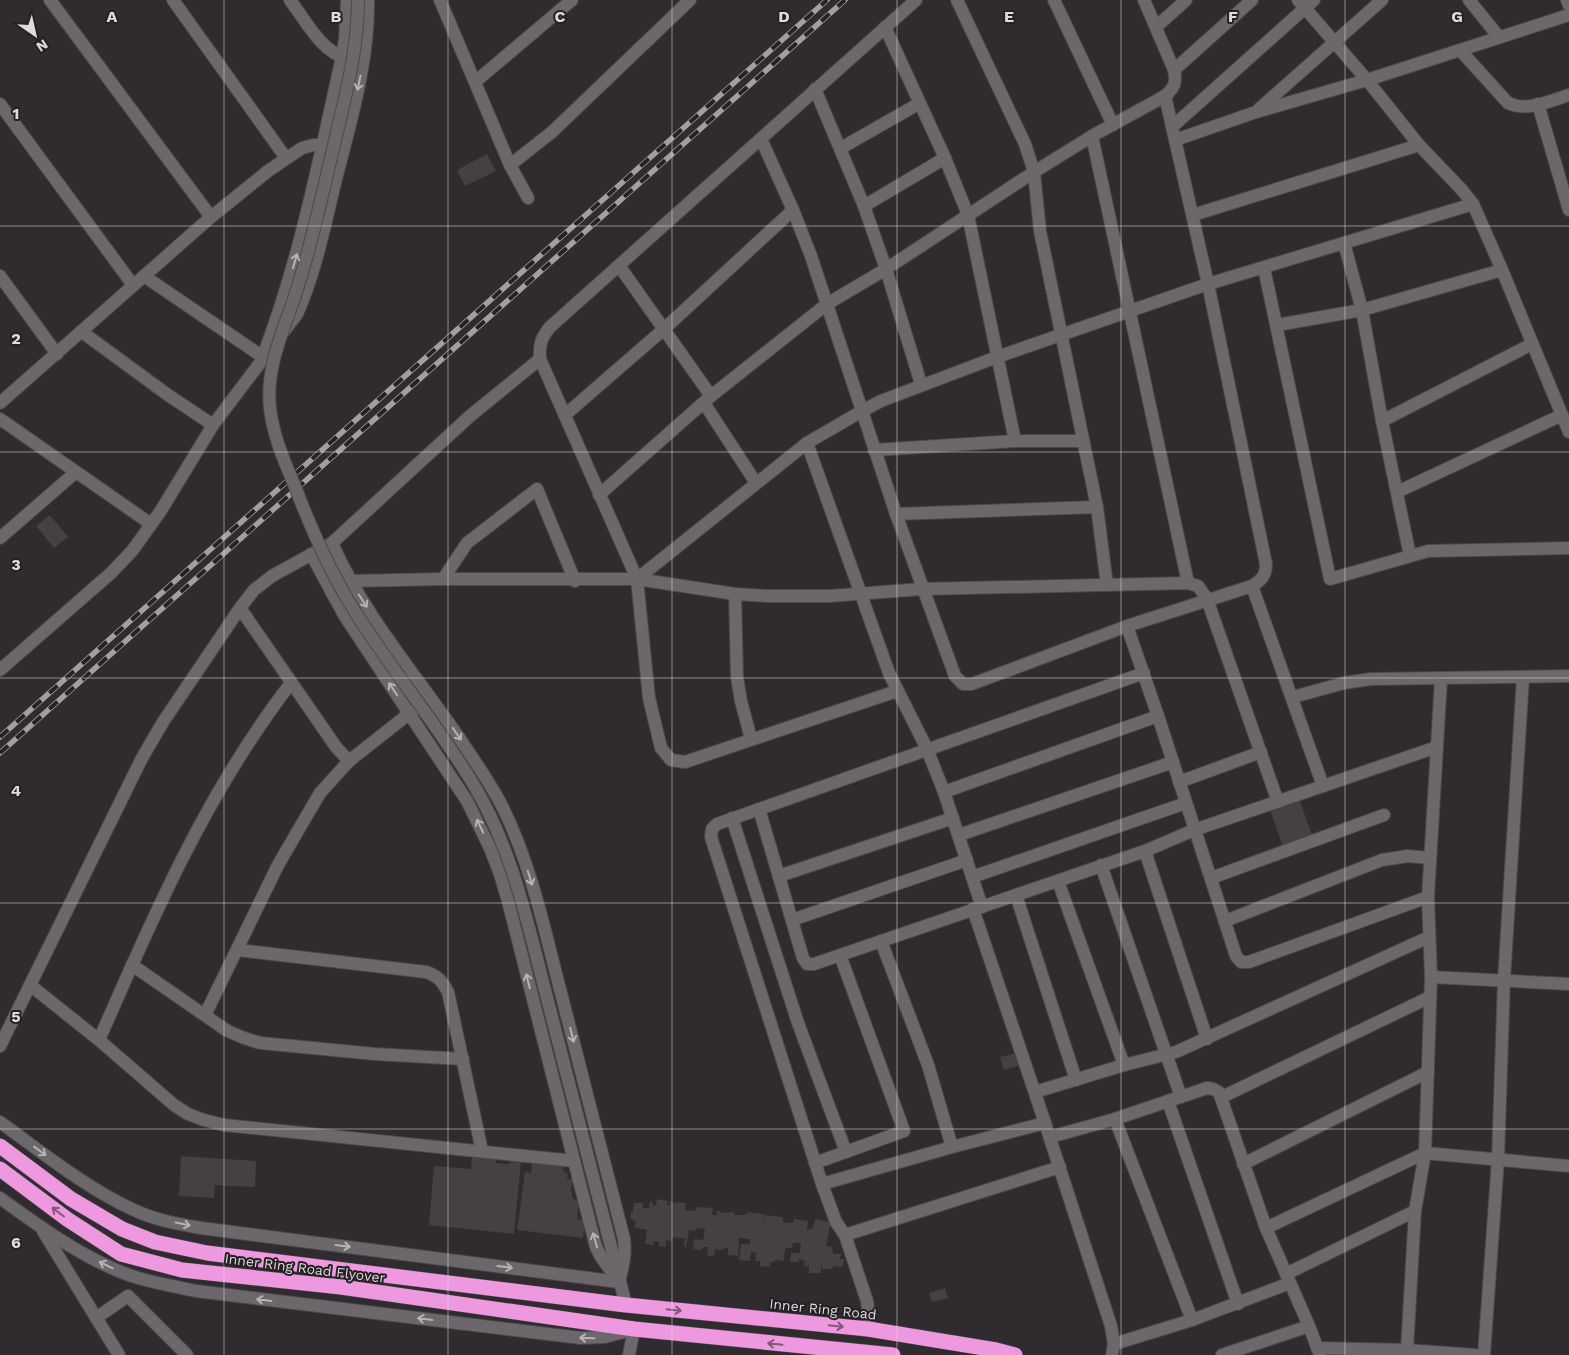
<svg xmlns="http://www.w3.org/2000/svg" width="1569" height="1355" font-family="'Work Sans',sans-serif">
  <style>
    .building { fill: #444043 }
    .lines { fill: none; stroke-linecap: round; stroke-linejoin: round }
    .minor-casing { stroke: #4b474a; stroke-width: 14 }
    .highway-casing { stroke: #4b474a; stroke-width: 16 }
    .minor { stroke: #6c676b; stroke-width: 12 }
    .highway { stroke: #ed98df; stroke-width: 15 }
    .rail-casing { stroke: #a29fa1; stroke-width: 5.5 }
    .rail { stroke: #252124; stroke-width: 4; stroke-dasharray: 11; stroke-linecap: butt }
    .minor-bridge-casing { stroke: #4b474a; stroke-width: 14; stroke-linecap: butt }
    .minor-bridge { stroke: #6c676b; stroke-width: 12 }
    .oneway { stroke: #b6b2b5 }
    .oneway2 { stroke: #7f5778 }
    .grid { fill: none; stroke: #dedbdd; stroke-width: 1; stroke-opacity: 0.55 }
    .labels { text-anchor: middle; stroke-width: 4; stroke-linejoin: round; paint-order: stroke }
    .street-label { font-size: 14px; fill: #dedbdd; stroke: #252124 }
    .grid-label { font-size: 16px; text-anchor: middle; font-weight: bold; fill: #dedbdd; stroke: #252124; stroke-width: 4; stroke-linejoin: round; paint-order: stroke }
  </style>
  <rect width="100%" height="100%" fill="#2f2b2e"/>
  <!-- building -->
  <g class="building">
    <polygon points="487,154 496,171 465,186 457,170"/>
    <polygon points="50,515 68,537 54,548 36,526"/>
    <polygon points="1299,799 1312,835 1283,846 1270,810"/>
    <polygon points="1017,1053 1020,1065 1004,1070 1000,1057"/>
    <polygon points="496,1154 496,1163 509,1164 511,1160 521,1161 514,1234 429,1225 434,1166 471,1169 472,1157"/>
    <polygon points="181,1156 256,1161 255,1187 215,1185 214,1198 179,1196"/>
    <polygon points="532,1162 563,1165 563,1171 568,1174 567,1180 573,1178 571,1189 573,1199 579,1200 577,1219 585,1220 583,1238 517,1230 525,1172 531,1173"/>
    <polygon points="657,1199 668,1201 667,1205 669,1205 670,1201 678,1204 677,1202 686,1203 685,1210 696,1211 696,1208 700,1207 713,1208 712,1215 717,1215 717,1210 722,1213 734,1212 734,1215 743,1215 747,1214 747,1212 764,1214 764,1222 765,1215 783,1217 783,1222 793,1223 794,1219 808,1221 807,1230 813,1228 815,1219 831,1222 826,1246 832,1247 833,1254 842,1254 839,1259 844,1259 843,1267 834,1266 832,1269 822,1269 821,1263 821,1273 809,1273 809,1266 804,1266 805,1261 799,1259 798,1262 790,1262 791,1253 800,1253 801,1243 793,1243 792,1248 785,1248 784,1261 777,1260 770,1263 770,1267 760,1266 760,1261 755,1261 756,1253 751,1252 750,1261 739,1260 741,1244 750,1244 750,1239 739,1238 738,1256 728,1255 728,1248 724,1248 723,1250 715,1249 714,1256 707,1256 708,1247 703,1247 702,1250 693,1249 694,1239 703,1240 705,1229 696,1228 696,1231 689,1230 686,1247 684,1246 685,1239 672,1237 672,1241 666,1240 665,1247 659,1246 659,1242 654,1241 653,1245 645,1244 647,1230 634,1227 636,1222 630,1218 631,1212 633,1212 634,1203 643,1203 643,1208 649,1208 650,1202 652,1202 653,1206 656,1205"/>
    <polygon points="945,1288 948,1298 932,1302 929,1293"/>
  </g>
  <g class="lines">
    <defs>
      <g id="minor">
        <polyline points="50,0 211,217"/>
        <polyline points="173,0 286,158"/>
        <path d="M290,0C306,21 321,52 348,59"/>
        <polyline points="440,0 510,165 528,198"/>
        <polyline points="957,0 1025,144 1034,172 1040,231 1097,507 1107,585"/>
        <polyline points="1054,0 1113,125"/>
        <polyline points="1298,0 1367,80 1419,145 1462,190 1473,204 1502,270 1569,432"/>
        <polyline points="1469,0 1499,37"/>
        <polyline points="1567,0 1569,5"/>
        <polyline points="885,27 945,158 968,215 1015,441"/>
        <polyline points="1156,27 1186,0"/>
        <path d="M1460,50L1508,103C1527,112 1550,101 1569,95"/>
        <polyline points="1174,70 1252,0"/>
        <polyline points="475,82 572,0"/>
        <polyline points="815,89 864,206 886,269 921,384"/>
        <polyline points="0,104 133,285"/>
        <polyline points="1538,104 1569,210"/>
        <polyline points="1259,109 1382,0"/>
        <polyline points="1172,127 1314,0"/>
        <polyline points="1092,136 1188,583"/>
        <path d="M761,139L793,210L811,256L896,514L955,676L963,684H972L1127,626L1252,586C1262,580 1266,575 1266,564L1208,284L1165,96"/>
        <polyline points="1175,140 1256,112 1367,80 1569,15"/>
        <polyline points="841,148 920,103"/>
        <polyline points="510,165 552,132 690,0"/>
        <polyline points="864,206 945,158"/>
        <polyline points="1193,215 1419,145"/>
        <polyline points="1344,243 1362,310 1382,421 1410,556"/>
        <polyline points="620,267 711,396"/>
        <polyline points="1264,268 1330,579 1428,551 1569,548"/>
        <polyline points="0,276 57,354"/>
        <polyline points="144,276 263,357"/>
        <polyline points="1277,325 1362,310 1502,270"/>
        <polyline points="82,332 168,395 213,425"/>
        <path d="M266,348C301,254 320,155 342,57L345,39L347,0"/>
        <polyline points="0,403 211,217 268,171 302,148 313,145 322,145 343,150"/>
        <polyline points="704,403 756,483"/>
        <polyline points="565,415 664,329 793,210"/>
        <polyline points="0,419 151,524"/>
        <polyline points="1382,421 1532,344"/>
        <polyline points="807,443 889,673 927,749 944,792 982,907"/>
        <polyline points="874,450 1015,441 1083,441"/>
        <polyline points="1397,492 1562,415"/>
        <path d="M599,495L711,396L827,304L886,269L1034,172L1092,136L1165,96C1174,88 1177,83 1174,70L1144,0"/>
        <polyline points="896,514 1097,507"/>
        <polyline points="0,538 76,472"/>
        <path d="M332,543C363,614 416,675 460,739C475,762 492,785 504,810C532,868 545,932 561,993C582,1075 603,1157 624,1239C626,1254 623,1267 619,1282"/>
        <polyline points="311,554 344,615 467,801 490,848 500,874 508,901 596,1247 601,1257 619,1282"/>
        <polyline points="443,579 467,543 537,489 575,581"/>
        <polyline points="637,579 807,443 862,411 881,401 997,357 1208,284 1473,204"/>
        <polyline points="1252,586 1323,786"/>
        <polyline points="332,593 351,581 443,579 637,579 735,594 768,596 830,596 922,589 1188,583 1198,586 1207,599 1278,802"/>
        <polyline points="735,594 737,677 741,701 751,739"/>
        <polyline points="240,608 336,747 349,761"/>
        <polyline points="1127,626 1158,716 1236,956 1241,962 1249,962 1428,897"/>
        <path d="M0,670L111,573L132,551L160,512L213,425L297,314C316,271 325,224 336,179C351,120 369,61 368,0"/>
        <path d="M897,691L685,762L671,760L661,748L649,698L637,579L540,359C539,345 541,338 550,327L916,0"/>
        <polyline points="1293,697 1344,683 1371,679 1569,676"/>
        <polyline points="1179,782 1261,752"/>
        <polyline points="944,792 1158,716"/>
        <polyline points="759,809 803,958 807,964 814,964 1016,895"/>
        <polyline points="732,818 798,1023 846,1152"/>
        <polyline points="959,835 1173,762"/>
        <polyline points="1145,851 1207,1039"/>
        <polyline points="1101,865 1181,1097"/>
        <polyline points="779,876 953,818"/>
        <polyline points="972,877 1186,803"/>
        <polyline points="1211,878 1384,815"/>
        <polyline points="1058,881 1124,1065"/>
        <polyline points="973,909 1045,1123 1111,1326 1114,1344 1112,1355"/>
        <polyline points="792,920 967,860"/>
        <polyline points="1225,921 1382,860 1408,856 1429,858"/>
        <polyline points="881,941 928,1065 952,1147"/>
        <path d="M238,950L426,972C438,976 442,981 448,992L482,1151"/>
        <path d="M132,965L226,1030C238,1036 248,1040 261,1043L375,1054L463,1059"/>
        <polyline points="1431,977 1569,984"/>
        <polyline points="30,985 99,1040 174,1105 188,1114 204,1120 224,1125 574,1161"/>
        <polyline points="545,990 626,1305"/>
        <polyline points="205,1015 278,865 320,793 349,761 415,709"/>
        <path d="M99,1040C153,916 208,790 291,683"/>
        <polyline points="0,1046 142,758 163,722 240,608 254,590 272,576 332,543 470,416 540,359"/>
        <polyline points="1076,1080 1016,895 1145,851 1194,830 1437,747"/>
        <polyline points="1035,1092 1124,1065 1176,1052 1429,937"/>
        <polyline points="1222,1097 1430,997"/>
        <polyline points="1168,1101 1238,1304"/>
        <polyline points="1115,1119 1192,1320"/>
        <path d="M0,1122C43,1153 86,1188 134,1210C155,1220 178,1224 201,1228L619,1282"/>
        <polyline points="1050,1137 1115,1119 1207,1088 1213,1089 1219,1092 1266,1228 1309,1326 1320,1355"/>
        <polyline points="815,1163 904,1131 840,955"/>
        <polyline points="1243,1164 1428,1072"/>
        <polyline points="822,1184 952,1147 1045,1123"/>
        <path d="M0,1198C36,1224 73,1251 114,1269C140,1281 169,1285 196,1291L581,1338L605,1337L634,1329L629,1355"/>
        <polyline points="1266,1228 1425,1153 1569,1166"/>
        <polyline points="43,1231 119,1355"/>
        <polyline points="845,1235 1060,1167"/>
        <polyline points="1286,1274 1415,1211"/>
        <polyline points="96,1318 128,1296 187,1355"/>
        <polyline points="868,1329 869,1315 867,1301 845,1235 836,1222 822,1184 711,837 712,829 717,824 1144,673"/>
        <polyline points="1114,1344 1192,1320 1290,1283"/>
        <polyline points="1317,1348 1407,1350 1415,1211 1425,1153 1431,977 1428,897 1441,679"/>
        <polyline points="1407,1350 1475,1355"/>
        <polyline points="1222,1355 1309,1326"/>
        <polyline points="1484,1355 1498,1159 1504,980 1523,677"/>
      </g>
      <g id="highway">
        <polyline points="0,1146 71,1199 122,1229 155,1242 207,1253 626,1305 868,1329 996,1350 1015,1355"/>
        <polyline points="0,1169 67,1219 121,1254 182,1270 341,1287 634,1329 893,1355"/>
      </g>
    </defs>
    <!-- minor casing -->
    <use href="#minor" class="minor-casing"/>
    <!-- highway casing -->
    <use href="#highway" class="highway-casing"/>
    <!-- minor -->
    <use href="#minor" class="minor"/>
    <!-- highway -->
    <use href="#highway" class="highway"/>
    <defs>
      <g id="rail">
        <polyline points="0,737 827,0"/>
        <polyline points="0,753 845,0"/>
      </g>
    </defs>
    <!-- rail casing -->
    <use href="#rail" class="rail-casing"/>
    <!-- rail -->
    <use href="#rail" class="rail"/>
    <defs>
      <path id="minor-bridge" d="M358,0C358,52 344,102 332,153C322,197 312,241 299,283C287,324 265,364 270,408C273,436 285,463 296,489C312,531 330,572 354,610C392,671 439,726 475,787C512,850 527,920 545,990"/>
    </defs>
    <!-- minor-bridge casing -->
    <use href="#minor-bridge" class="minor-bridge-casing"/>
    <!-- minor-bridge -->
    <use href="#minor-bridge" class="minor-bridge"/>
  </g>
  <!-- one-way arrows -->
  <defs><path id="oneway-shaft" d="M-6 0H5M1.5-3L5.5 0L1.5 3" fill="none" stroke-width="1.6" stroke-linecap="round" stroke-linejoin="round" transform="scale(1.25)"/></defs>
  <g class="oneway">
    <use href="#oneway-shaft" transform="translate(359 83) rotate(102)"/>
    <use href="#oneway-shaft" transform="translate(295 261) rotate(-74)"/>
    <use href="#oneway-shaft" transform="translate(363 601) rotate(57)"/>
    <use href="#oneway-shaft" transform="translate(393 689) rotate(-123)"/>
    <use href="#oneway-shaft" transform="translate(457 734) rotate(55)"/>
    <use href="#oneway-shaft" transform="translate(480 826) rotate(-116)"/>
    <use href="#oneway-shaft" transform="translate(530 878) rotate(73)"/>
    <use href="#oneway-shaft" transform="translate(528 981) rotate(-104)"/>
    <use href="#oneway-shaft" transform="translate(572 1035) rotate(76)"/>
    <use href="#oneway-shaft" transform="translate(40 1151) rotate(36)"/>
    <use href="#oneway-shaft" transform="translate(183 1224) rotate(12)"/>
    <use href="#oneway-shaft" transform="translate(595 1240) rotate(-106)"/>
    <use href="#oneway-shaft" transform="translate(343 1246) rotate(7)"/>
    <use href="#oneway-shaft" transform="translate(106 1265) rotate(-154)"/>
    <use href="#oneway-shaft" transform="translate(505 1267) rotate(7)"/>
    <use href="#oneway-shaft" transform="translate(264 1300) rotate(-173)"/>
    <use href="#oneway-shaft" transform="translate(425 1319) rotate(-173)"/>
    <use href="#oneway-shaft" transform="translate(587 1338) rotate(-178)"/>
  </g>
  <g class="oneway2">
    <use href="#oneway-shaft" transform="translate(58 1212) rotate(-143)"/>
    <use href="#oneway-shaft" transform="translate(674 1310) rotate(6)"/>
    <use href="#oneway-shaft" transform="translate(836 1326) rotate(6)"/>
    <use href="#oneway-shaft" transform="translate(775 1344) rotate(-174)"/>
  </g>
  <!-- grid -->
  <path class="grid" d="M224,0V1355M448,0V1355M672,0V1355M897,0V1355M1121,0V1355M1345,0V1355M0,226H1569M0,452H1569M0,678H1569M0,903H1569M0,1129H1569"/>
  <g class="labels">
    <!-- street labels -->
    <g class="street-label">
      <text transform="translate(305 1268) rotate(7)" y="5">Inner Ring Road Flyover</text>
      <text transform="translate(823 1309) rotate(6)" y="5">Inner Ring Road</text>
    </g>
  </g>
  <g class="grid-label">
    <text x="112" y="22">A</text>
    <text x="336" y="22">B</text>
    <text x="560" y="22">C</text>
    <text x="784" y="22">D</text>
    <text x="1009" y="22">E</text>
    <text x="1233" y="22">F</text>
    <text x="1457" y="22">G</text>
    <text x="16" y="119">1</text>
    <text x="16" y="344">2</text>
    <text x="16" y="570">3</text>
    <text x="16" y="796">4</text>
    <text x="16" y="1022">5</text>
    <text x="16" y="1248">6</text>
  </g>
  <!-- north arrow -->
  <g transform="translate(35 35) rotate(146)" stroke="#252124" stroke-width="4" paint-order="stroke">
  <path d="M0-4L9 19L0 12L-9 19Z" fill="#dedbdd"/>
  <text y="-8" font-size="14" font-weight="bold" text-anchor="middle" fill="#dedbdd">N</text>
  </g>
</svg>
